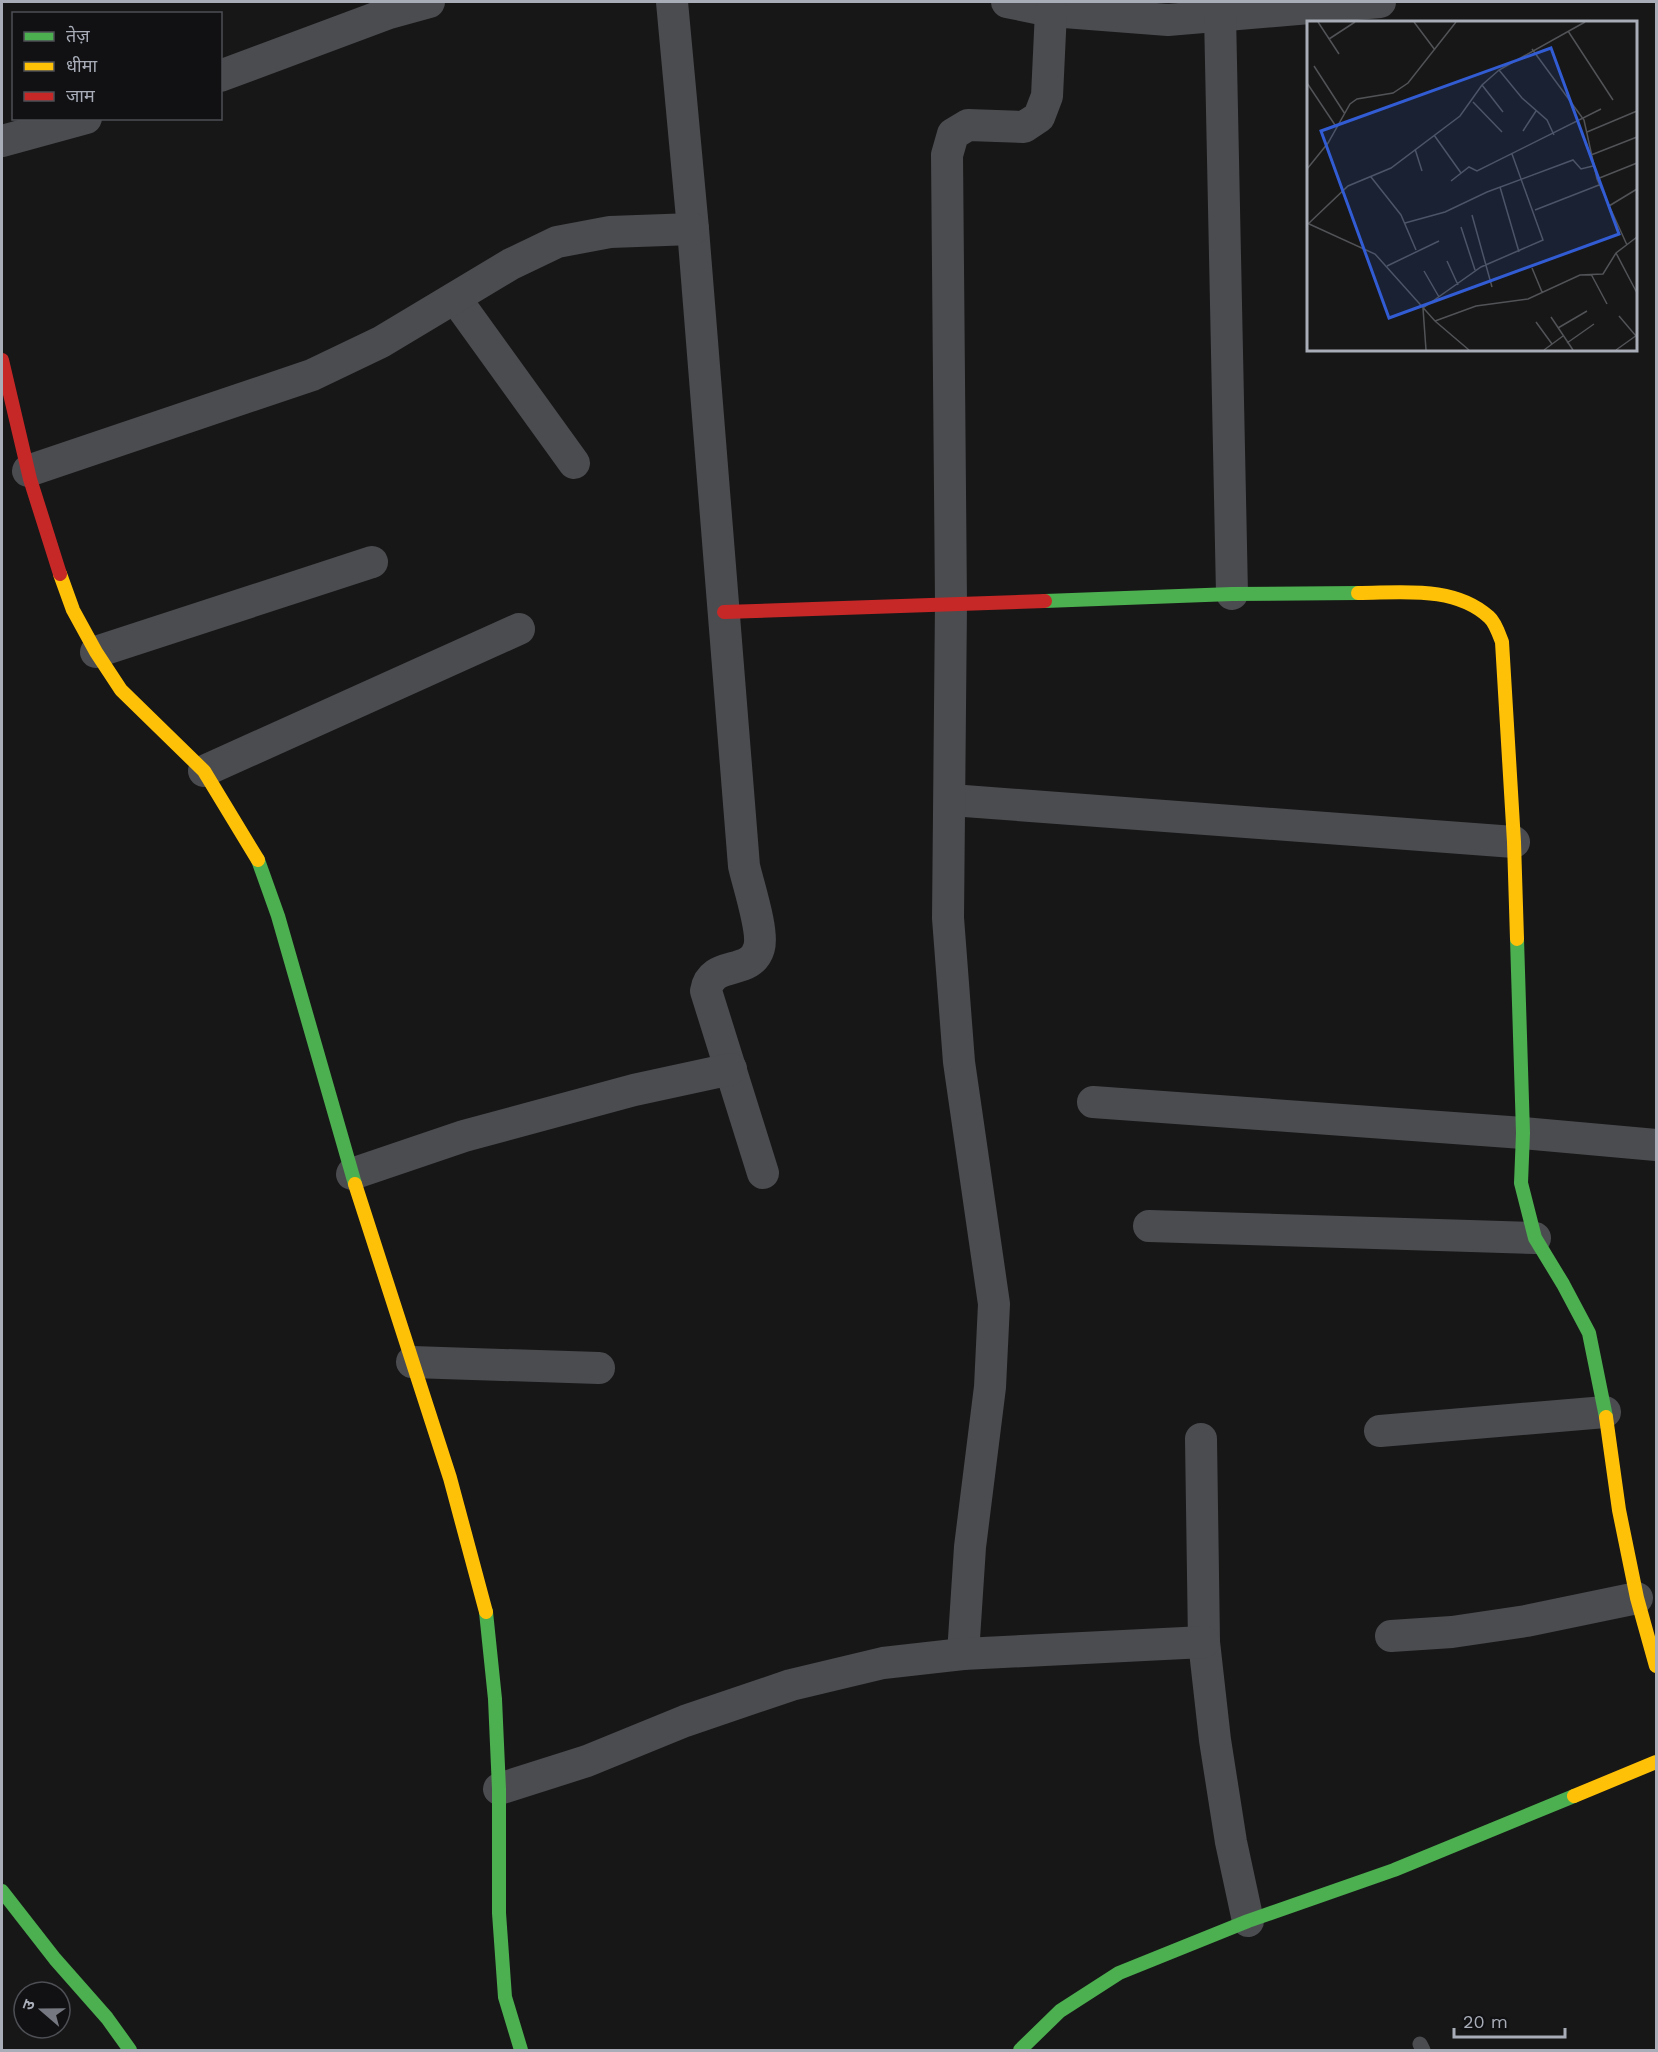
<svg xmlns="http://www.w3.org/2000/svg" width="1658" height="2052" font-family="'Work Sans','Noto Sans Devanagari',sans-serif">
  <style>
    .lines { fill: none; stroke-linecap: round; stroke-linejoin: round }
    .lane { stroke: #4b4c50; stroke-width: 15 }
    .street { stroke: #4b4c50; stroke-width: 32 }
    .fast { stroke: #4caf50; stroke-width: 14 }
    .slow { stroke: #ffc107; stroke-width: 14 }
    .jam { stroke: #c62828; stroke-width: 14 }
    .inset-road { fill: none; stroke: #515357; stroke-width: 1.5 }
    .view { fill: #325cd3; fill-opacity: 0.15; stroke: #325cd3; stroke-width: 3 }
    .inset-edge { fill: none; stroke: #a8adb8; stroke-width: 3 }
  </style>
  <rect width="100%" height="100%" fill="#171717"/>
  <g class="lines">
    <!-- lane -->
    <polyline class="lane" points="1420,2044 1423,2050"/>
    <!-- street -->
    <g class="street">
      <path d="M672,2L693,229L744,866C748,884 764,932 759,948C751,977 711,959 706,991L763,1173"/>
      <polyline points="1007,2 1051,11 1168,20 1380,2"/>
      <polyline points="1220,14 1232,594"/>
      <polyline points="220,76 389,13 429,2"/>
      <polyline points="2,141 86,118"/>
      <polyline points="455,298 574,463"/>
      <polyline points="28,471 312,375 381,342 511,264 557,242 610,232 693,229"/>
      <polyline points="96,652 372,562"/>
      <polyline points="204,771 519,629"/>
      <polyline points="951,800 1514,842"/>
      <polyline points="1093,1102 1523,1133 1656,1145"/>
      <polyline points="352,1174 464,1136 634,1090 731,1069"/>
      <polyline points="1149,1226 1535,1238"/>
      <polyline points="412,1362 599,1368"/>
      <polyline points="1380,1431 1605,1412"/>
      <polyline points="1201,1439 1204,1642 1215,1740 1231,1842 1248,1921"/>
      <polyline points="1391,1636 1452,1632 1526,1621 1637,1598"/>
      <polyline points="963,1654 970,1547 990,1387 994,1304 959,1062 948,918 951,603 947,155 953,134 968,125 1024,127 1039,117 1047,96 1051,11"/>
      <polyline points="499,1789 587,1761 685,1721 791,1685 883,1663 963,1654 1204,1642"/>
    </g>
    <!-- fast -->
    <g class="fast">
      <polyline points="1045,601 1232,594 1358,593"/>
      <polyline points="258,860 278,916 355,1184"/>
      <polyline points="1517,939 1523,1133 1521,1183 1535,1238 1563,1284 1589,1333 1606,1417"/>
      <polyline points="486,1612 495,1699 499,1789 499,1913 505,1997 521,2050"/>
      <polyline points="2,1891 55,1959 107,2018 130,2050"/>
      <polyline points="1020,2050 1060,2011 1119,1973 1248,1921 1394,1870 1574,1796"/>
    </g>
    <!-- slow -->
    <g class="slow">
      <polyline points="60,574 73,610 96,652 121,690 204,771 258,860"/>
      <path d="M1358,593C1401,593 1454,585 1489,617C1495,622 1499,634 1502,642L1514,842L1517,939"/>
      <polyline points="355,1184 450,1478 486,1612"/>
      <polyline points="1606,1417 1619,1510 1637,1598 1656,1666"/>
      <polyline points="1574,1796 1656,1762"/>
    </g>
    <!-- jam -->
    <g class="jam">
      <polyline points="2,360 30,479 60,574"/>
      <polyline points="724,612 1045,601"/>
    </g>
  </g>
  <!-- overview -->
  <g transform="translate(1307 21)">
    <rect width="330" height="330" fill="#171717"/>
    <path class="inset-road" d="M11,1L32,33M107,1L128,29M261,10L306,79M22,18L48,1M225,28L277,99L290,158L320,224M7,45L38,93M192,49L215,77L240,99L247,114M0,62L30,107M175,64L196,91M166,81L195,111M216,110L229,90M280,111L330,90M127,114L154,152M108,128L115,150M284,134L330,116M0,148L21,122L43,83L50,78L86,72L101,62L149,1M64,156L94,194L109,229M290,158L330,142M144,160L162,146L170,150L294,88M193,166L212,231M302,185L330,168M228,189L292,164M165,194L185,266M0,202L68,233L128,300L162,329M98,202L138,191L180,171L266,139L274,148L286,145M1,203L41,165L84,147L153,95L175,64L192,49L278,1M154,206L168,249M309,232L330,272M140,240L151,264M80,245L132,220M225,247L235,271M117,250L132,276M284,253L300,283M312,295L329,315M244,296L266,329M128,300L169,285L221,278L273,254L296,253L309,232L330,216M229,301L245,323M251,307L280,290M260,322L287,303M119,329L116,287L174,246L236,219L205,133M237,329L256,315M309,329L330,314"/>
    <path class="view" d="M244,27L312,213L82,297L14,110Z"/>
    <rect width="330" height="330" class="inset-edge"/>
  </g>
  <!-- border -->
  <rect width="1658" height="2052" fill="none" stroke="#a8adb8" stroke-width="6"/>
  <!-- legend -->
  <rect x="12" y="12" width="210" height="108" fill="#111113" stroke="#4d4f55" stroke-width="1.5"/>
  <rect x="24" y="32" width="30" height="9" fill="#4caf50" stroke="#4d4f55" stroke-width="1.5"/>
  <text x="66" y="42" font-size="18" fill="#a8adb8">तेज़</text>
  <rect x="24" y="62" width="30" height="9" fill="#ffc107" stroke="#4d4f55" stroke-width="1.5"/>
  <text x="66" y="72" font-size="18" fill="#a8adb8">धीमा</text>
  <rect x="24" y="92" width="30" height="9" fill="#c62828" stroke="#4d4f55" stroke-width="1.5"/>
  <text x="66" y="102" font-size="18" fill="#a8adb8">जाम</text>
  <!-- north arrow -->
  <g transform="translate(42 2010) rotate(290)"><circle r="28" fill="#111113" stroke="#4d4f55" stroke-width="1.5"/>
  <path d="M0-4.5L10 22L0 15L-10 22Z" fill="#757880"/>
  <text y="-9" font-size="16" font-weight="bold" text-anchor="middle" fill="#a8adb8">उ</text>
  </g>
  <!-- scale -->
  <path d="M1454 2028v9h111v-9" fill="none" stroke="#a8adb8" stroke-width="3"/>
  <text x="1463" y="2028" font-size="18" fill="#a8adb8" stroke="#111113" stroke-width="4.5" paint-order="stroke">20 m</text>
</svg>
